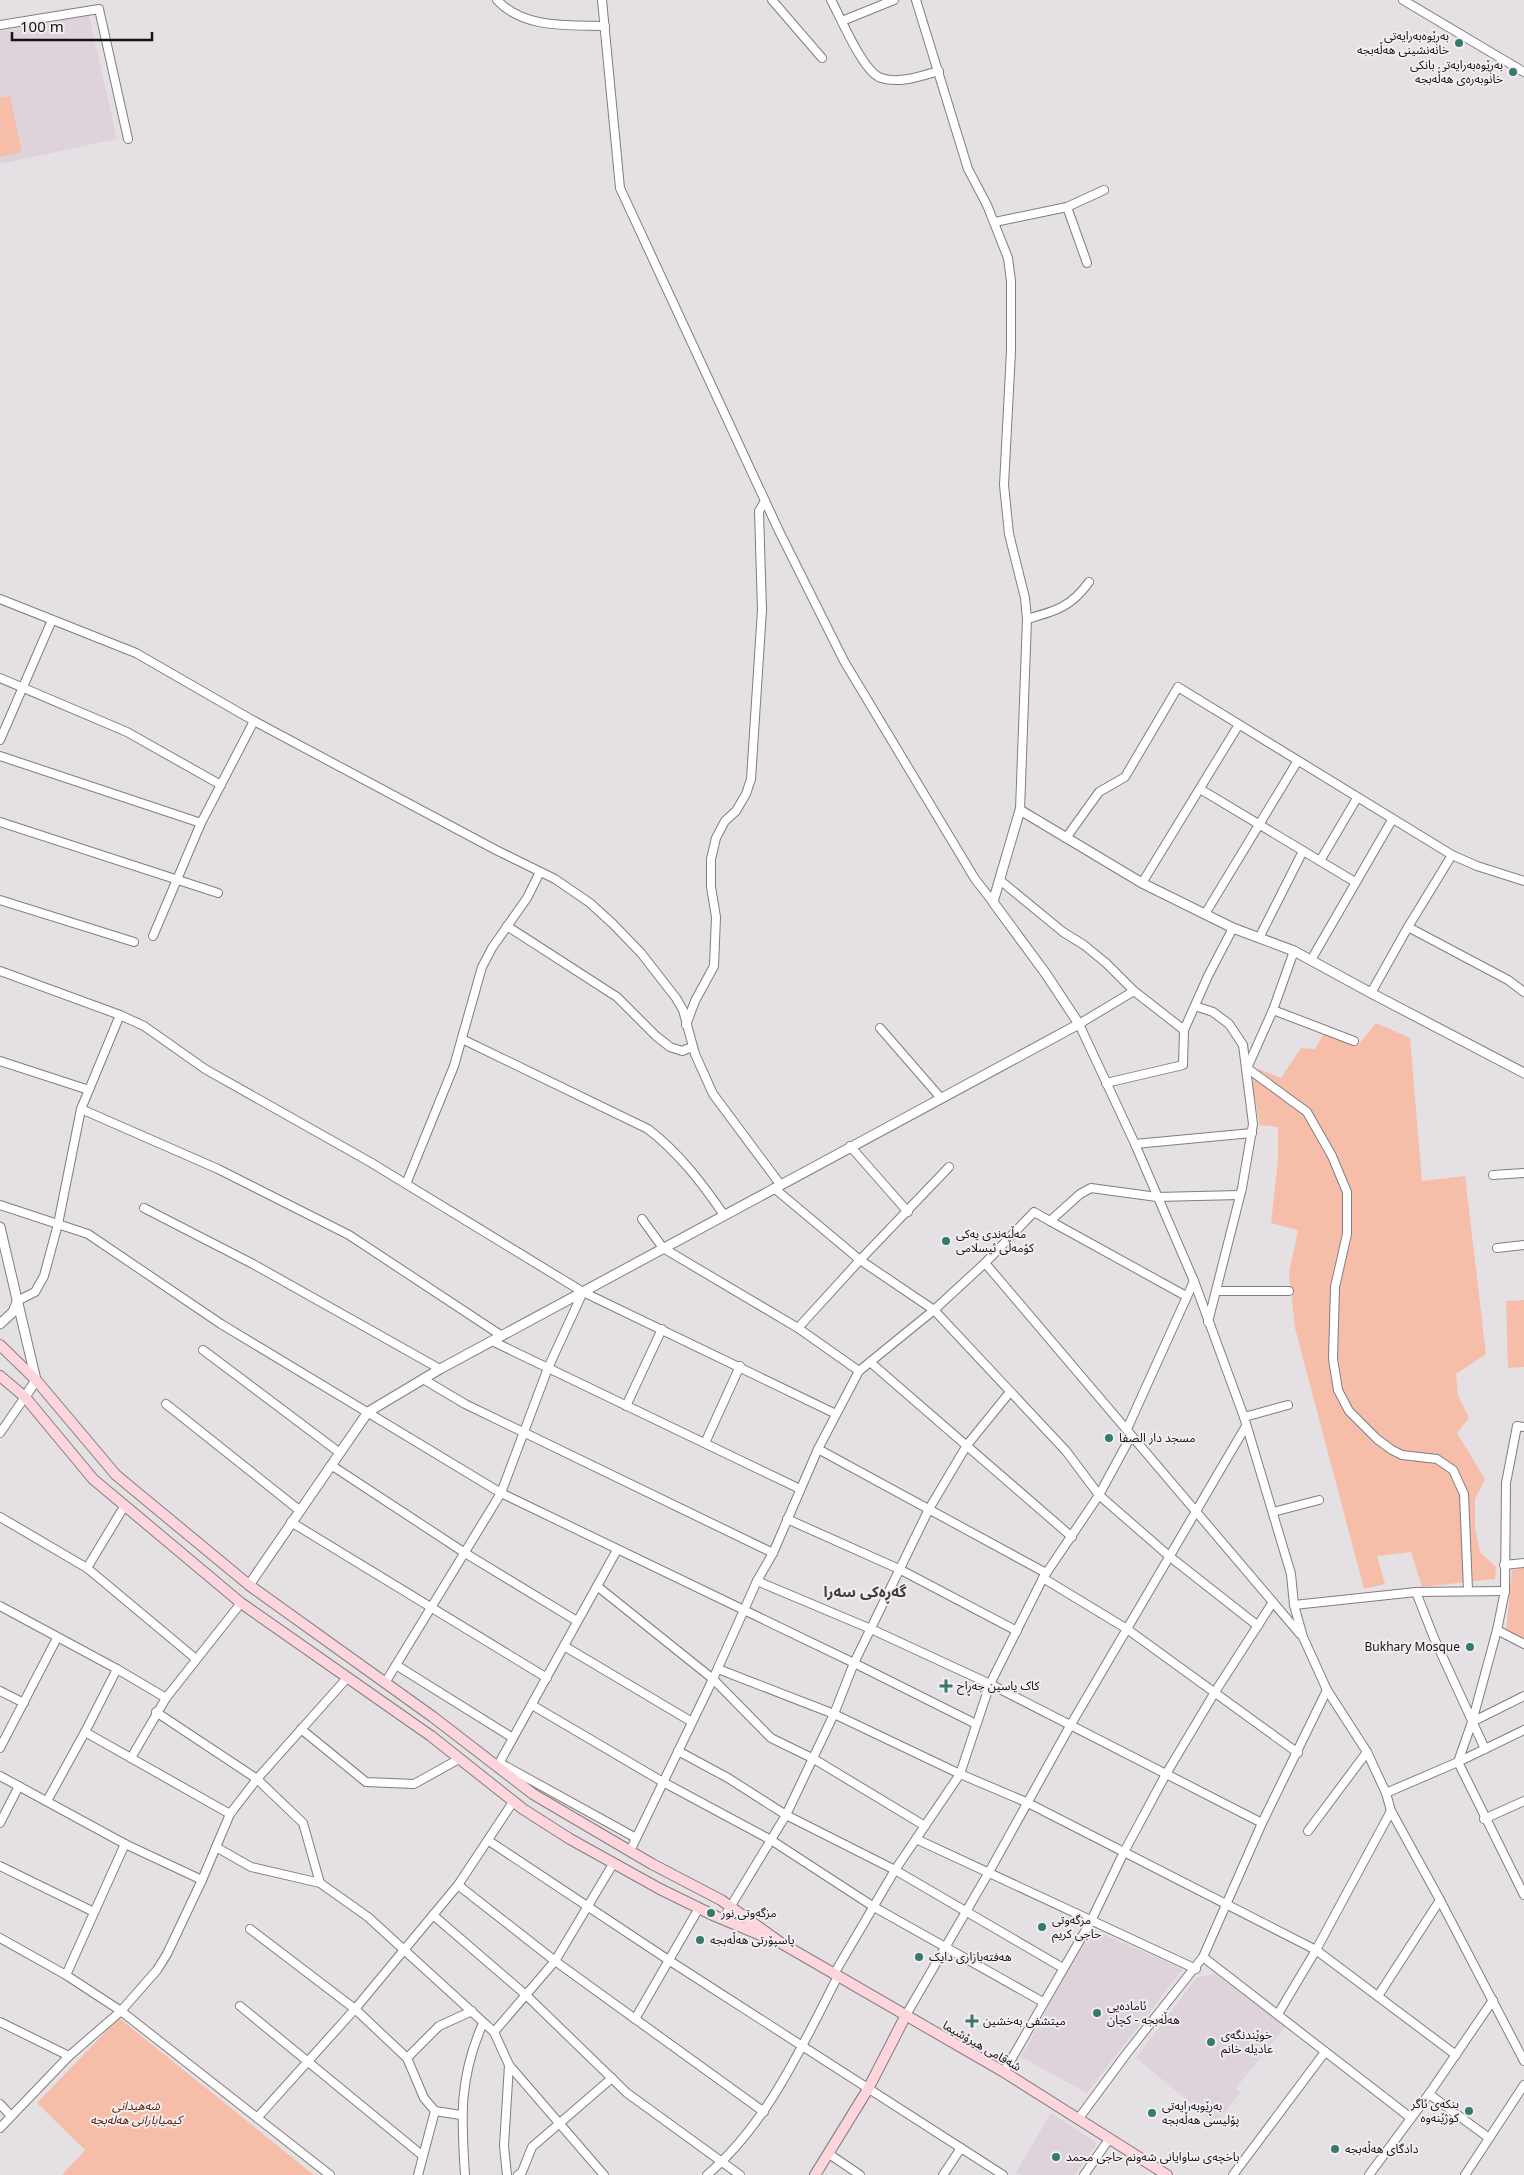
<svg xmlns="http://www.w3.org/2000/svg" width="1524" height="2175" font-family="Georgia,'Noto Sans Arabic',serif">
  <style>
    .built { fill: #dfd3db }
    .green { fill: #f6bea8 }
    .lines { fill: none; stroke-linecap: round; stroke-linejoin: round }
    .minor-casing { stroke: #817d80; stroke-width: 10 }
    .tertiary-casing { stroke: #817d80; stroke-width: 11 }
    .secondary-casing { stroke: #817d80; stroke-width: 12 }
    .minor { stroke: #fff; stroke-width: 8 }
    .tertiary { stroke: #fff; stroke-width: 9 }
    .secondary { stroke: #fdd6dd; stroke-width: 10 }
    .poi-dot { fill: #37796b; stroke: #f2edf1; stroke-width: 2 }
    .labels { text-anchor: middle; stroke-width: 4; stroke-linejoin: round; paint-order: stroke }
    .poi-label { font-size: 12px; fill: #141213; stroke: #f2edf1; text-anchor: start }
    .street-label { font-size: 12px; fill: #141213; stroke: #f2edf1 }
    .park-label { font-size: 12px; font-style: italic; fill: #60250a; stroke: #f2edf1 }
    .quarter-label { font-size: 15px; font-weight: bold; fill: #423e41; stroke: #f2edf1 }
  </style>
  <rect width="100%" height="100%" fill="#e5e0e4"/>
  <!-- built -->
  <g class="built">
    <polygon points="89,16 117,139 0,164 0,31"/>
    <polygon points="1091,1929 1183,1969 1087,2093 1021,2057"/>
    <polygon points="1216,1974 1286,2026 1236,2088 1240,2093 1216,2124 1136,2058 1197,1977"/>
    <polygon points="1051,2113 1097,2143 1075,2175 1022,2175 1016,2172"/>
  </g>
  <!-- green -->
  <g class="green">
    <polygon points="10,96 22,152 0,157 0,98"/>
    <polygon points="1376,1023 1410,1038 1422,1181 1465,1176 1486,1354 1456,1374 1458,1395 1469,1418 1457,1433 1485,1479 1475,1499 1475,1528 1480,1552 1496,1567 1495,1579 1422,1587 1411,1552 1377,1556 1385,1584 1364,1589 1295,1328 1289,1273 1298,1230 1271,1223 1278,1160 1278,1127 1260,1125 1252,1082 1259,1069 1281,1078 1301,1048 1315,1049 1323,1035 1358,1045"/>
    <polygon points="1524,1300 1524,1367 1508,1368 1506,1301"/>
    <polygon points="1524,1568 1524,1639 1506,1630 1512,1570"/>
    <polygon points="119,2018 314,2175 62,2175 85,2150 37,2103"/>
  </g>
  <g class="lines">
    <defs>
      <g id="minor">
        <path d="M497,0C524,29 568,25 605,26"/>
        <polyline points="602,0 620,188 779,531 844,661 975,879 993,902"/>
        <polyline points="772,0 822,58"/>
        <path d="M831,0C841,18 863,72 881,78C900,84 921,76 939,71"/>
        <polyline points="916,0 968,169 987,205 1008,258 1011,281 1011,351 1004,485 1009,534 1025,598 1027,619 1020,810"/>
        <polyline points="1403,0 1524,72"/>
        <polyline points="842,21 894,0"/>
        <polyline points="0,25 99,9 128,139"/>
        <polyline points="1067,207 1087,263"/>
        <polyline points="995,222 1067,207 1104,190"/>
        <polyline points="0,599 136,653 254,721 496,850 555,879 590,903 613,924 641,953 676,998 683,1010 695,1054 713,1094 780,1184"/>
        <path d="M1027,619C1056,611 1071,607 1089,582"/>
        <polyline points="0,678 127,732 221,785"/>
        <polyline points="0,740 52,620"/>
        <polyline points="0,756 201,823"/>
        <polyline points="1200,789 1355,882"/>
        <polyline points="0,822 218,893"/>
        <polyline points="1066,838 1099,792 1125,777 1178,687 1452,855 1477,866 1524,881"/>
        <polyline points="1320,861 1357,798"/>
        <polyline points="1001,881 1063,932 1084,945 1106,963 1134,991 1184,1030 1208,976 1233,928"/>
        <polyline points="1142,883 1238,726"/>
        <polyline points="0,900 134,942"/>
        <polyline points="1205,914 1297,762"/>
        <polyline points="507,926 617,997 656,1036 670,1047 682,1051 692,1047"/>
        <polyline points="1408,927 1508,980 1524,992"/>
        <polyline points="153,936 201,823 254,721"/>
        <polyline points="1259,938 1303,851"/>
        <polyline points="1294,951 1273,1010 1247,1068 1307,1112 1332,1156 1347,1192 1347,1234 1335,1287 1333,1359 1338,1390 1349,1411 1377,1439 1392,1450 1402,1455 1437,1459 1453,1470 1464,1494 1468,1590"/>
        <polyline points="1311,960 1392,820"/>
        <polyline points="0,971 120,1015 144,1026 205,1069 370,1162 583,1292 836,1414"/>
        <polyline points="1134,991 1079,1024 1135,1144 1194,1281 1244,1417 1291,1574 1294,1605 1303,1637 1327,1690 1367,1752 1386,1793 1391,1811 1440,1900 1524,2061"/>
        <polyline points="1371,993 1408,927 1452,855"/>
        <polyline points="1195,1006 1213,1012 1229,1024 1243,1045 1253,1124 1242,1188 1208,1322"/>
        <polyline points="1273,1010 1354,1041"/>
        <polyline points="686,1025 695,1001 714,966 716,917 711,887 711,859 716,838 725,821 736,811 746,794 751,779 762,610 759,511 765,501"/>
        <polyline points="880,1028 940,1097"/>
        <path d="M462,1039L648,1129C679,1153 702,1183 724,1215"/>
        <polyline points="0,1061 89,1090"/>
        <polyline points="1106,1083 1183,1065 1184,1030"/>
        <polyline points="81,1109 218,1169 349,1235 502,1336"/>
        <polyline points="1135,1144 1252,1133"/>
        <polyline points="850,1146 908,1212"/>
        <polyline points="1493,1175 1524,1173"/>
        <polyline points="406,1184 454,1066 482,967 492,948 527,898 540,872"/>
        <polyline points="774,1188 860,1260 934,1310 1066,1451 1099,1495 1169,1556 1258,1626"/>
        <polyline points="1156,1197 1240,1195"/>
        <polyline points="0,1205 88,1234 221,1324 501,1493 854,1663 976,1724"/>
        <polyline points="144,1208 253,1264 440,1369"/>
        <polyline points="642,1219 663,1248 798,1328 859,1371"/>
        <polyline points="1050,1221 1186,1296"/>
        <polyline points="1497,1248 1524,1245"/>
        <polyline points="985,1263 1300,1634"/>
        <polyline points="1217,1291 1289,1291"/>
        <polyline points="17,1301 35,1292 44,1276 58,1224 81,1109 120,1015"/>
        <polyline points="798,1328 860,1260 949,1167"/>
        <polyline points="492,1341 800,1489"/>
        <polyline points="203,1350 340,1453"/>
        <polyline points="870,1362 1072,1537"/>
        <polyline points="423,1379 465,1404 773,1553"/>
        <polyline points="166,1404 299,1510"/>
        <polyline points="626,1406 662,1329"/>
        <polyline points="1244,1417 1288,1405"/>
        <polyline points="1524,1427 1517,1426 1506,1483 1505,1591 1497,1630 1472,1722 1458,1762 1524,1895"/>
        <polyline points="1127,1429 1194,1281"/>
        <polyline points="0,1433 25,1397"/>
        <polyline points="705,1443 740,1366"/>
        <polyline points="818,1449 1046,1573"/>
        <polyline points="331,1465 465,1553 577,1621"/>
        <polyline points="1273,1512 1319,1500"/>
        <polyline points="0,1517 87,1568 196,1659"/>
        <polyline points="787,1519 899,1569 1017,1631"/>
        <polyline points="291,1522 547,1678"/>
        <polyline points="1504,1565 1524,1563"/>
        <polyline points="87,1568 125,1505"/>
        <polyline points="1043,1578 1127,1629 1298,1753"/>
        <polyline points="757,1581 871,1629 990,1684 1262,1823"/>
        <polyline points="597,1586 713,1679 771,1738 814,1759 925,1826"/>
        <polyline points="1416,1592 1434,1638 1485,1749"/>
        <polyline points="1294,1605 1416,1592 1505,1591"/>
        <polyline points="0,1606 117,1669 166,1698"/>
        <polyline points="1497,1630 1524,1644"/>
        <polyline points="564,1646 692,1722"/>
        <polyline points="396,1665 513,1738"/>
        <polyline points="718,1669 834,1714 960,1774 1026,1802 1316,1950 1456,2055"/>
        <polyline points="385,1683 501,1493 548,1368 583,1292"/>
        <polyline points="0,1691 24,1703"/>
        <polyline points="532,1705 663,1782 771,1840 874,1907 1043,2002"/>
        <polyline points="156,1712 257,1779 303,1823 320,1883 368,1917 494,2032 509,2065 604,2175"/>
        <polyline points="1472,1722 1524,1696"/>
        <polyline points="301,1729 366,1782 414,1784 459,1759"/>
        <polyline points="85,1732 230,1814"/>
        <polyline points="0,1748 57,1638"/>
        <polyline points="678,1751 728,1778 786,1815 895,1870 1063,1968"/>
        <polyline points="131,1758 166,1698 241,1603"/>
        <polyline points="500,1763 636,1838"/>
        <polyline points="497,1767 617,1550"/>
        <polyline points="0,1776 125,1844 202,1880"/>
        <polyline points="1386,1793 1458,1762 1524,1730"/>
        <polyline points="47,1801 85,1732 117,1669"/>
        <polyline points="1484,1819 1524,1801"/>
        <polyline points="0,1823 19,1786"/>
        <polyline points="1308,1831 1367,1752"/>
        <polyline points="916,1839 1196,1969"/>
        <polyline points="489,1841 670,1961 1003,2175"/>
        <polyline points="216,1847 251,1867 320,1883"/>
        <polyline points="630,1851 713,1679 757,1581 773,1553 818,1449 859,1371 934,1310 985,1263 1034,1212 1050,1221 1080,1194 1091,1188 1157,1197"/>
        <polyline points="0,1866 94,1912"/>
        <polyline points="458,1885 555,1961 764,2112"/>
        <polyline points="433,1915 526,1995 627,2093 740,2175"/>
        <polyline points="723,1919 786,1815 834,1714 854,1663 929,1509 967,1445 1010,1392"/>
        <polyline points="250,1929 355,2009 407,2058"/>
        <polyline points="0,1938 66,1975 121,2011 330,2175"/>
        <polyline points="1203,1957 1411,2118"/>
        <polyline points="834,1974 895,1870 960,1774 990,1684 1043,1578 1099,1495 1131,1436"/>
        <polyline points="66,1975 125,1844"/>
        <polyline points="1378,1996 1440,1900"/>
        <polyline points="240,2006 423,2156"/>
        <polyline points="1278,2014 1316,1950 1391,1811"/>
        <polyline points="906,2015 989,1872 1070,1726 1246,1426"/>
        <polyline points="635,2019 699,1908"/>
        <polyline points="0,2022 69,2056"/>
        <polyline points="494,2032 555,1961 613,1864"/>
        <polyline points="1004,2072 1091,1921 1124,1852 1166,1774 1215,1692 1273,1602"/>
        <polyline points="1429,2094 1493,2000"/>
        <polyline points="0,2104 11,2116"/>
        <polyline points="461,2115 435,2111 424,2098 407,2058 439,2026 472,2011"/>
        <polyline points="257,2118 355,2009 458,1885 513,1802"/>
        <polyline points="1079,2118 1127,2053 1203,1957 1262,1823 1327,1690"/>
        <polyline points="0,2128 69,2056 121,2011 157,1970 167,1954 202,1880 230,1814 257,1779 347,1678"/>
        <polyline points="829,2154 860,2175"/>
        <polyline points="418,2175 435,2111"/>
        <path d="M465,2175C461,2116 459,2078 483,2023"/>
        <polyline points="507,2175 504,2146 509,2065"/>
        <polyline points="518,2175 522,2172 532,2147 612,2078"/>
        <path d="M707,2175C768,2123 802,2046 838,1976"/>
        <polyline points="943,2175 961,2148"/>
        <polyline points="1084,2175 1110,2138"/>
        <polyline points="1233,2175 1325,2052"/>
        <polyline points="1369,2175 1429,2094 1489,2138"/>
        <polyline points="1465,2175 1524,2085"/>
      </g>
      <g id="tertiary">
        <polyline points="0,1227 36,1380 25,1397"/>
        <polyline points="0,1324 13,1312 17,1302"/>
        <polyline points="249,1585 368,1412 440,1369 1079,1024 1046,974 993,902 1020,810 1142,883 1233,928 1294,951 1371,993 1524,1073"/>
      </g>
      <g id="secondary">
        <polyline points="0,1345 36,1380 116,1475 249,1585 433,1717 533,1794 652,1864 721,1900 781,1943 1004,2072 1167,2175"/>
        <polyline points="0,1376 25,1397 93,1479 241,1603 431,1736 523,1809 570,1839 660,1889 715,1916 765,1937"/>
        <polyline points="815,2175 868,2089 906,2015"/>
      </g>
    </defs>
    <!-- minor casing -->
    <use href="#minor" class="minor-casing"/>
    <!-- tertiary casing -->
    <use href="#tertiary" class="tertiary-casing"/>
    <!-- secondary casing -->
    <use href="#secondary" class="secondary-casing"/>
    <!-- minor -->
    <use href="#minor" class="minor"/>
    <!-- tertiary -->
    <use href="#tertiary" class="tertiary"/>
    <!-- secondary -->
    <use href="#secondary" class="secondary"/>
  </g>
  <!-- markers -->
  <g class="poi-dot">
    <circle cx="1459" cy="43" r="5"/>
    <circle cx="1513" cy="72" r="5"/>
    <circle cx="946" cy="1241" r="5"/>
    <circle cx="1109" cy="1438" r="5"/>
    <circle cx="1470" cy="1647" r="5"/>
    <path d="M943.5 1678.5h5v5h5v5h-5v5h-5v-5h-5v-5h5z"/>
    <circle cx="711" cy="1913" r="5"/>
    <circle cx="1042" cy="1927" r="5"/>
    <circle cx="700" cy="1940" r="5"/>
    <circle cx="919" cy="1957" r="5"/>
    <circle cx="1097" cy="2013" r="5"/>
    <path d="M969.5 2013.5h5v5h5v5h-5v5h-5v-5h-5v-5h5z"/>
    <circle cx="1211" cy="2042" r="5"/>
    <circle cx="1469" cy="2111" r="5"/>
    <circle cx="1152" cy="2113" r="5"/>
    <circle cx="1335" cy="2149" r="5"/>
    <circle cx="1056" cy="2157" r="5"/>
  </g>
  <g class="labels">
    <!-- poi labels -->
    <g class="poi-label">
      <text x="1449" y="40" text-anchor="end">بەڕێوەبەرایەتی<tspan x="1449" dy="14">خانەنشینی هەڵەبجە</tspan></text>
      <text x="1503" y="69" text-anchor="end">بەڕێوەبەرایەتی بانکی<tspan x="1503" dy="14">خانوبەرەی هەڵەبجە</tspan></text>
      <text x="956" y="1238">مەڵبەندی یەکی<tspan x="956" dy="14">کۆمەڵی ئیسلامی</tspan></text>
      <text x="1119" y="1442">مسجد دار الصفا</text>
      <text x="1460" y="1651" text-anchor="end">Bukhary Mosque</text>
      <text x="957" y="1690">کاک یاسین جەڕاح</text>
      <text x="721" y="1917">مزگەوتی نور</text>
      <text x="1052" y="1924">مزگە‌وتی<tspan x="1052" dy="14">حاجی كریم</tspan></text>
      <text x="710" y="1944">پاسپۆرتی هەڵەبجە</text>
      <text x="929" y="1961">هەفتەبازاری دایک</text>
      <text x="1107" y="2010">ئامادەیی<tspan x="1107" dy="14">هەڵەبجە - کچان</tspan></text>
      <text x="983" y="2025">میتشفی بەخشین</text>
      <text x="1221" y="2039">خوێندنگەی<tspan x="1221" dy="14">عادیلە خانم</tspan></text>
      <text x="1459" y="2108" text-anchor="end">بنکەی ئاگر<tspan x="1459" dy="14">کوژێنەوە</tspan></text>
      <text x="1162" y="2110">بەڕێوبەرایەتی<tspan x="1162" dy="14">پۆلیسی هەڵەبجە</tspan></text>
      <text x="1345" y="2153">دادگای هەڵەبجە</text>
      <text x="1066" y="2161">باخچە‌ی ساوایانی شە‌ونم حاجی محمد</text>
    </g>
    <!-- street labels -->
    <g class="street-label">
      <text transform="translate(982 2046) rotate(30)" y="4">شەقامی هیرۆشیما</text>
    </g>
    <!-- park labels -->
    <g class="park-label">
      <text x="136" y="2110">شەھیدانی<tspan x="136" dy="14">کیمیابارانی ھەلەبجە</tspan></text>
    </g>
    <!-- quarter labels -->
    <g class="quarter-label">
      <text x="865" y="1597">گەڕەکی سەرا</text>
    </g>
  </g>
  <!-- scale -->
  <path d="M12 32v8h140v-8" fill="none" stroke="#141213" stroke-width="2.5"/>
  <text x="20" y="32" font-size="15" fill="#141213" stroke="#f2edf1" stroke-width="4" paint-order="stroke">100 m</text>
</svg>
